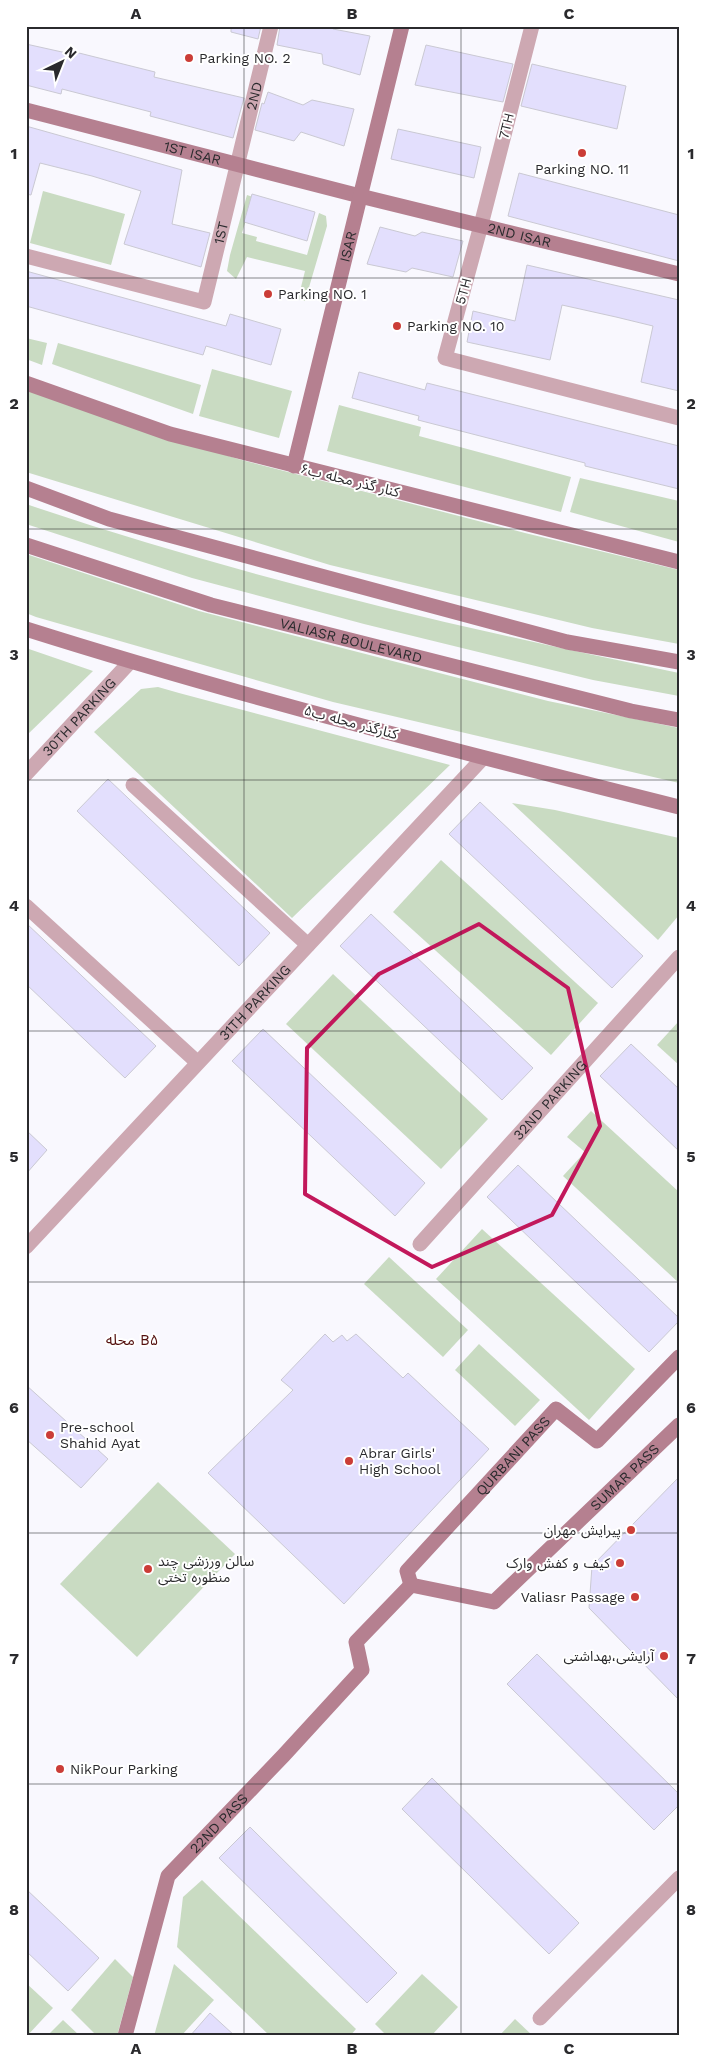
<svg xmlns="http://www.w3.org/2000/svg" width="705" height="2062" font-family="'Work Sans','Noto Sans Arabic',sans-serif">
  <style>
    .green { fill: #c9dbc2 }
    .building { fill: #e3dffd; stroke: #cac9d3 }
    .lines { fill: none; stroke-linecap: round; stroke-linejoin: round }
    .street { stroke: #cda8b2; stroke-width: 15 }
    .secondary { stroke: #b58090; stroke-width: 15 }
    .marked { fill: none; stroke: #c2185b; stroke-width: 4; stroke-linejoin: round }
    .grid { fill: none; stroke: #2a2a2d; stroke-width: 1; stroke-opacity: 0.55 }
    .poi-dot { fill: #cb3d37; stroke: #fff; stroke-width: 2 }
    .labels { text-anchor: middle; stroke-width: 4; stroke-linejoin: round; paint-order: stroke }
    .poi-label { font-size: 14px; fill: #2a2a2d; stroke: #fff; text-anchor: start }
    .street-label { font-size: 14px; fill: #2a2a2d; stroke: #fff }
    .neighbourhood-label { font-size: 15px; fill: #54100e; stroke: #fff }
    .neatline { fill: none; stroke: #2a2a2d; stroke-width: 2 }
    .grid-label { font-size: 16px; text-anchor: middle; font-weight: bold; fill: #2a2a2d }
  </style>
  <rect width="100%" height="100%" fill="#f9f8fe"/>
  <!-- green -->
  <g class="green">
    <polygon points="43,191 125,214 111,265 30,243"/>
    <polygon points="247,195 253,197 242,233 257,237 256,241 307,255 319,213 326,216 327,226 305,301 298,299 305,271 247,257 236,279 227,271 230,255"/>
    <polygon points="26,338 47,343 42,365 26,359"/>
    <polygon points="58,343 201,385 193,414 52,364"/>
    <polygon points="212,369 292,391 279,438 199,416"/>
    <polygon points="26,390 238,459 525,533 679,570 679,644 592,628 330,565 26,472"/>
    <polygon points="339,405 421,427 419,436 571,477 561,512 327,451"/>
    <polygon points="580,478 679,501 679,542 570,512"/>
    <path d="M26,504C239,576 459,628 679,673V696L593,680L364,624L192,578L26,524Z"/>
    <polygon points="26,554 199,611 548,701 679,728 679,783 333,702 36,617 26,613"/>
    <polygon points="26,648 93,671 26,736"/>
    <polygon points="158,687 179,693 450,765 292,918 94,732 141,689"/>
    <polygon points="512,803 555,810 679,838 679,915 658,940"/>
    <polygon points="441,860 598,1003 551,1055 393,912"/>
    <polygon points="333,974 488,1119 441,1169 286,1024"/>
    <polygon points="679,1021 679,1065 657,1045"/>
    <polygon points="591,1111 679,1192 679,1283 563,1176 585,1152 567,1137"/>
    <polygon points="482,1229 635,1369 589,1420 436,1279"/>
    <polygon points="389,1257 468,1330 443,1357 364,1284"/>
    <polygon points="479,1344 540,1400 515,1426 455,1370"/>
    <polygon points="158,1482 235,1554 137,1657 60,1584"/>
    <polygon points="202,1880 356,2029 350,2036 270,2036 177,1947 183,1897"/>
    <polygon points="115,1959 133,1977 117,2036 97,2036 71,2010"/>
    <polygon points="174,1964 214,2000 181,2036 154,2036"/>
    <polygon points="422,1974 458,2007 431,2036 387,2036 375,2024"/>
    <polygon points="26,1983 53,2008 27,2036 26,2036"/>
    <polygon points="515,2019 533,2036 499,2036"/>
    <polygon points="63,2020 80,2036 47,2036"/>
  </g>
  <!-- building -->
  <g class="building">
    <polygon points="231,26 261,26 258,39 231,32"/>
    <polygon points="280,26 332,26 333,29 370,36 360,75 323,64 322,54 277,45"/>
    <polygon points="26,44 71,54 71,51 155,72 154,77 244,98 233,138 150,116 151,112 62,89 61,94 26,85"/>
    <polygon points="426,45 513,64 503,102 415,85"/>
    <polygon points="532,64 626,86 617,129 521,106"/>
    <polygon points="268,92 303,105 312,100 354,109 344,146 301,132 294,141 255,130 262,103 264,104"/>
    <polygon points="26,126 182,170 172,224 210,233 201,267 124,244 141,191 92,176 40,163 31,195 26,194"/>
    <polygon points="398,129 481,147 474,178 391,159"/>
    <polygon points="519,173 679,215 679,261 508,216"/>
    <polygon points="252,194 315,212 307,241 244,222"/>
    <polygon points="380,227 415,236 422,232 463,241 453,277 412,268 406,272 367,264"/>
    <polygon points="527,265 679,300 679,391 641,382 653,326 616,317 562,305 550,360 467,342 473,311 515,321"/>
    <polygon points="26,271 226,326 230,314 281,329 271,365 206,346 203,355 26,306"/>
    <polygon points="359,372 425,390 427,383 679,446 679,489 585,466 585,463 418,420 419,416 352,398"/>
    <polygon points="108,779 270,933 239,966 77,811"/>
    <polygon points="480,802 643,956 612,988 449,834"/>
    <polygon points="371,914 533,1068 502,1100 340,946"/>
    <polygon points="26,923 156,1046 125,1078 26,984"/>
    <polygon points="263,1029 425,1183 395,1216 232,1061"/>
    <polygon points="631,1044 679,1089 679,1151 600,1076"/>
    <polygon points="26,1130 47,1150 26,1174"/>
    <polygon points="518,1165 679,1318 679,1321 649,1352 487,1197"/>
    <polygon points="325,1334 333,1342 342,1335 347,1341 356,1334 403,1378 408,1373 489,1449 344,1604 208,1473 293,1390 281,1380"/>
    <polygon points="26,1385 108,1459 81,1488 26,1439"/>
    <polygon points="679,1477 679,1700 589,1608 592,1566"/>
    <polygon points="537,1654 679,1794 679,1805 654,1830 507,1684"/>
    <polygon points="432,1778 579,1923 549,1954 402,1809"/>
    <polygon points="250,1827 397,1973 367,2003 219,1858"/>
    <polygon points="26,1889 99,1958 68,1991 26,1951"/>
    <polygon points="210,2013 235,2036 190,2036"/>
  </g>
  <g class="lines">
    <!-- street -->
    <g class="street">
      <polyline points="532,26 481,225 445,358 679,418"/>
      <path id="s1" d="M26,256L204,302L271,26"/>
      <path id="s2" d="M26,774L130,662"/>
      <polyline points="133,785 308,945"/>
      <polyline points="26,906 197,1062"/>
      <path id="s3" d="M420,1244L679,957"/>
      <path id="s4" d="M26,1247L483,758"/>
      <polyline points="540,2018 679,1878"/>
    </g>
    <!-- secondary -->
    <g class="secondary">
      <path id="s5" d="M26,110L360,196L679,274"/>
      <polyline points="26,383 170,434 679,562"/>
      <path id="s6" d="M294,466L402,26"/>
      <polyline points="26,488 109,519 567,642 679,662"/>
      <path id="s7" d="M26,545L211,605L631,711L679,720"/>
      <path d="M26,629C241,697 460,752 679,807"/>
      <path id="s8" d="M411,1585L407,1571L556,1409L597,1441L679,1357"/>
      <path id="s9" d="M125,2036L168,1876L284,1755L362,1670L356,1642L411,1585L494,1602L679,1425"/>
    </g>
  </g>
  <!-- marked area -->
  <path class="marked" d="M479,924L568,988L600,1126L552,1215L432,1267L305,1194L307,1048L379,974Z"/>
  <!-- grid -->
  <path class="grid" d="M244,26V2036M461,26V2036M26,278H679M26,529H679M26,780H679M26,1031H679M26,1282H679M26,1533H679M26,1784H679"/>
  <!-- markers -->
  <g class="poi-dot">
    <circle cx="189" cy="58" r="5"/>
    <circle cx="582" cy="153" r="5"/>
    <circle cx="268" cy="294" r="5"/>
    <circle cx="397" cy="326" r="5"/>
    <circle cx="50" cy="1435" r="5"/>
    <circle cx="349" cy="1461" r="5"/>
    <circle cx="631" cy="1530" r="5"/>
    <circle cx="620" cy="1563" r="5"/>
    <circle cx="148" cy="1569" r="5"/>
    <circle cx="635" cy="1597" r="5"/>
    <circle cx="664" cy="1656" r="5"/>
    <circle cx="60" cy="1769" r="5"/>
  </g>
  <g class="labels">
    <!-- poi labels -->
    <g class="poi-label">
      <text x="199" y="63">Parking NO. 2</text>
      <text x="582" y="174" text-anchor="middle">Parking NO. 11</text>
      <text x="278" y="299">Parking NO. 1</text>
      <text x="407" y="331">Parking NO. 10</text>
      <text x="60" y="1432">Pre-school<tspan x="60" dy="16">Shahid Ayat</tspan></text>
      <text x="359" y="1458">Abrar Girls'<tspan x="359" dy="16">High School</tspan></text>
      <text x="621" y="1535" text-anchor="end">پیرایش مهران</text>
      <text x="158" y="1566">سالن ورزشی چند<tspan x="158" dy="16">منظوره تختی</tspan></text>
      <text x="610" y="1568" text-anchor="end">کیف و کفش وارک</text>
      <text x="625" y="1602" text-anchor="end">Valiasr Passage</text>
      <text x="654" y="1661" text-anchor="end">آرایشی،بهداشتی</text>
      <text x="70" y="1774">NikPour Parking</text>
    </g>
    <!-- street labels -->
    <g class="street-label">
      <text dy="5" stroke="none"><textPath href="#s1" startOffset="396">2ND</textPath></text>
      <text transform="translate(506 126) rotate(-76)" y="5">7TH</text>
      <text dy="5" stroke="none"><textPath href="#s5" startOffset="172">1ST ISAR</textPath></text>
      <text dy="5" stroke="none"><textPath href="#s1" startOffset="255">1ST</textPath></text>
      <text dy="5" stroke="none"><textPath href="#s5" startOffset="509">2ND ISAR</textPath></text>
      <text dy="5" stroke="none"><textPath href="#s6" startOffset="226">ISAR</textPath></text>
      <text transform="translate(463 291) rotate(-75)" y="5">5TH</text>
      <text transform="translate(350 480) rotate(14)" y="5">کنار گذر محله ب۶</text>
      <text dy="5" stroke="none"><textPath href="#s7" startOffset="339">VALIASR BOULEVARD</textPath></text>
      <text dy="5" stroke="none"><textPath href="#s2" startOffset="78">30TH PARKING</textPath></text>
      <text transform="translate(351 722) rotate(15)" y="5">کنارگذر محله ب۵</text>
      <text dy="5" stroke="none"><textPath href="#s4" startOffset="335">31TH PARKING</textPath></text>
      <text dy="5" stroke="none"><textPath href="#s3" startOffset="194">32ND PARKING</textPath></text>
      <text dy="5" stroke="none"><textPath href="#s8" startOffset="171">QURBANI PASS</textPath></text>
      <text dy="5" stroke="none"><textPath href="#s9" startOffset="822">SUMAR PASS</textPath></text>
      <text dy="5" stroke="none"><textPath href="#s9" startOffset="239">22ND PASS</textPath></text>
    </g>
    <!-- neighbourhood labels -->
    <g class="neighbourhood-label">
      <text x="132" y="1345">محله B۵</text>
    </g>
  </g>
  <!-- border -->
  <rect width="705" height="2062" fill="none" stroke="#ffffff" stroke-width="55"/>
  <!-- north arrow -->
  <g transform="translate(62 62) rotate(43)" stroke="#ffffff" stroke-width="4" paint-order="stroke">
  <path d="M0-4L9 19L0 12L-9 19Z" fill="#2a2a2d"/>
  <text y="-8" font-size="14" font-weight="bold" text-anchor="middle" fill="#2a2a2d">N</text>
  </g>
  <rect x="28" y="28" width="650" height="2006" class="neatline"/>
  <g class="grid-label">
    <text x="136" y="19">A</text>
    <text x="352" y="19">B</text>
    <text x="569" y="19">C</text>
    <text x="14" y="159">1</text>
    <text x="691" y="159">1</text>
    <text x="14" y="409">2</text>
    <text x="691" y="409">2</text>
    <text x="14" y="660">3</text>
    <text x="691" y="660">3</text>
    <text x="14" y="911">4</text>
    <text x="691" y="911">4</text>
    <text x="14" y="1162">5</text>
    <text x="691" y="1162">5</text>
    <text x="14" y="1413">6</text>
    <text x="691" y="1413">6</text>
    <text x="14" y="1664">7</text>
    <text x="691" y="1664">7</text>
    <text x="14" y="1915">8</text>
    <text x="691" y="1915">8</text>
    <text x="136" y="2054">A</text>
    <text x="352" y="2054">B</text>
    <text x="569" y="2054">C</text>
  </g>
</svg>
